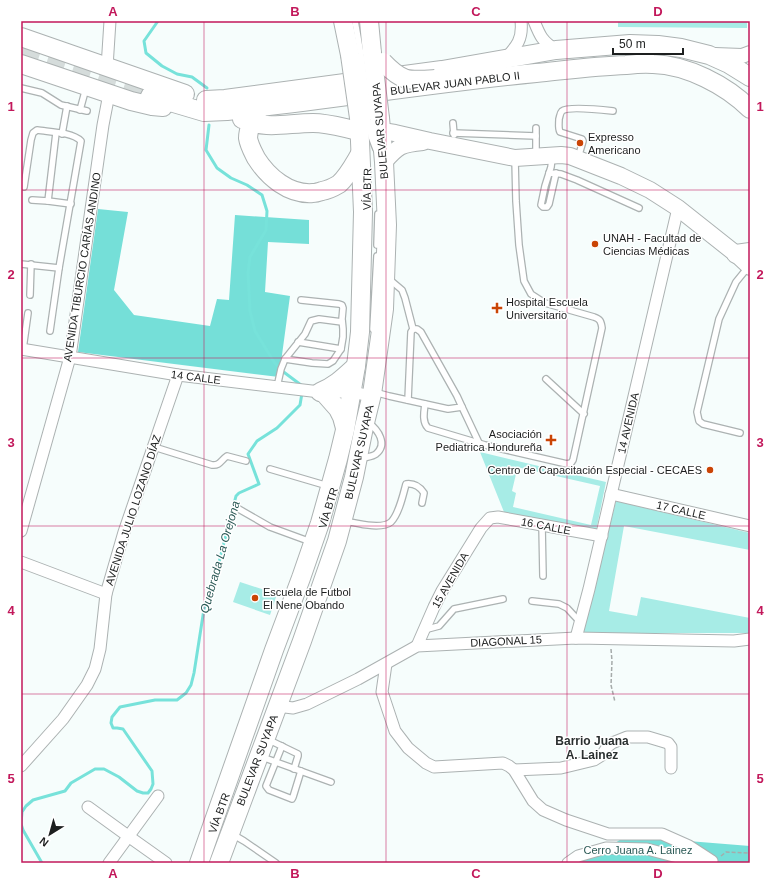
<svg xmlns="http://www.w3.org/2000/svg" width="771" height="884" font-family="Arial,sans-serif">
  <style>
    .green { fill: #a7ece6; fill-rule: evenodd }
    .forest { fill: #75dfd8 }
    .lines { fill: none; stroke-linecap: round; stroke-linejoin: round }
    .stream { stroke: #77e2da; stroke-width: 3 }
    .primary-tunnel { stroke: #d5dcdb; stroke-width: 18; stroke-dasharray: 18 9; stroke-linecap: butt }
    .service-casing { stroke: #acb2b2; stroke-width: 8 }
    .minor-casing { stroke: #acb2b2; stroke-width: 13 }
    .tertiary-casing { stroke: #acb2b2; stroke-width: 16 }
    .secondary-casing { stroke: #acb2b2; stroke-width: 18 }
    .primary-casing { stroke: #acb2b2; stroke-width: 20 }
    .path { stroke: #a6abaa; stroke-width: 1.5; stroke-dasharray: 4 2; stroke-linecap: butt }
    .service { stroke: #fff; stroke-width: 5.5 }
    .minor { stroke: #fff; stroke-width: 11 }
    .tertiary { stroke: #fff; stroke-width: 14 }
    .secondary { stroke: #fff; stroke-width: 16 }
    .primary { stroke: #fff; stroke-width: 18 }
    .service-bridge-casing { stroke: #acb2b2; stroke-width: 8; stroke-linecap: butt }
    .primary-bridge-casing { stroke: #acb2b2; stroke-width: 20; stroke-linecap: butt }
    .service-bridge { stroke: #fff; stroke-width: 5.5 }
    .primary-bridge { stroke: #fff; stroke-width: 18 }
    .grid { fill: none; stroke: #c2185b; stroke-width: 1; stroke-opacity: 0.55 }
    .poi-dot { fill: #ca4405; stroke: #fff; stroke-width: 1.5 }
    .labels { text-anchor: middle; stroke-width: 3; stroke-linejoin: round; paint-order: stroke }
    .street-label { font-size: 11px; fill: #1d1f1f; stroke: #fff }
    .poi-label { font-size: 11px; fill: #1d1f1f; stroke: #fff; text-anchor: start }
    .park-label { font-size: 11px; fill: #2a5955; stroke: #fff }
    .water-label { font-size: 12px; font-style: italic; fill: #2a5955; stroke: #fff }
    .neighbourhood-label { font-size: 12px; font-weight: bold; fill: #2b3030; stroke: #fff }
    .neatline { fill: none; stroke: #c2185b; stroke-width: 1.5 }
    .grid-label { font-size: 13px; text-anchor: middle; font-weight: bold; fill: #c2185b }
  </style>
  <rect width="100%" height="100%" fill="#f6fdfc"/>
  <!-- green -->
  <g class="green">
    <polygon points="618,21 747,21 747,28 618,27"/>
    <path d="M480,452L606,482L596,531L504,512ZM521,468L600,486L591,525L513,507L516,493L512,491L516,474L519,475Z"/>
    <polygon points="616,501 750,533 750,550 624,526 609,611 637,616 641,597 750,618 750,633 583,633"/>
    <polygon points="240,582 277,594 270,615 233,602"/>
  </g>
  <!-- forest -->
  <g class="forest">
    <polygon points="98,209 128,212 114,290 134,315 210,326 217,299 229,300 235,215 309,220 309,244 268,242 265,292 290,296 279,377 78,352"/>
    <polygon points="626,836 750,846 750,863 578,863 596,855"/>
  </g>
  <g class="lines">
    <!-- stream -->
    <g class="stream">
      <polyline points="158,21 144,41 146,53 162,66 177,74 192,77 207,88"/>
      <polyline points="209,125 206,150 217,168 231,178 247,185 262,195 267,211 266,230 250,257 248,273 250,311 255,331 274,362 281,370 301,385"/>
      <polyline points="21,824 22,812 26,806 33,800 65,791 71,783 95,769 104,769 119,777 137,791 143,793 148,793 151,789 153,784 152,771 123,729 117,728 113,728 111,723 112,717 120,707 155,700 177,700 186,693 191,685 194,673 204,609 217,570 236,496 239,493 259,484 248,454 257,441 277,428 300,405 302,393"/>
      <polyline points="21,824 23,830 42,863"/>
    </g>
    <!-- primary-tunnel -->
    <polyline class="primary-tunnel" points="21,54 150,96"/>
    <defs>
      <g id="service">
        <polyline points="355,21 361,55"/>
        <polyline points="21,88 42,93 61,105 87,111"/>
        <polyline points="80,110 86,88"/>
        <polyline points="369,117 371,136 376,149"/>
        <polyline points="453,123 454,135"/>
        <polyline points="536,128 536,156"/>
        <polyline points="453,133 536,136"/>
        <polyline points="62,134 67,106"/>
        <polyline points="552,158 551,167 545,186 541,205 543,207 547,207 549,204 556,173"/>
        <path d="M578,158L583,141L582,139L560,132C558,128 559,124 559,119C560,116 560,113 562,111C568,106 604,110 613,111"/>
        <polyline points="549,173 561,174 577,180 639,208"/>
        <path d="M24,187L31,140L33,133L37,130C50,132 72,132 81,141L59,268L50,331"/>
        <polyline points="32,200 48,201 71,204"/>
        <polyline points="48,201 56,133"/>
        <polyline points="377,245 378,214"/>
        <polyline points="21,264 59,268"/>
        <polyline points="389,279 402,290 405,298 413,329 411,332 408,400"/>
        <polyline points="30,295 31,264"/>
        <polyline points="373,329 377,256"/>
        <polyline points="298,342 341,349"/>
        <polyline points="23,349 28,313"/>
        <polyline points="285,359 312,363 328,364 333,361 341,349 343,337 343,329 342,319 343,308 342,305 339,304 301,300"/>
        <polyline points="546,379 584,414"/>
        <polyline points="277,387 281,369 285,359 305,334 311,321 319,319 342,322"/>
        <polyline points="374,392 389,396 448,409 462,407 457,396 421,332 417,329 413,329"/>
        <path d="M425,404C424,412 422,422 428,428L485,445L567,464L571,463L573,460L602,328C601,321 600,319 594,317L545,303L531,294L524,281L519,245L516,201L515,159"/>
        <polyline points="462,407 479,443"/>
        <polyline points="740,433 703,424 699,421 697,412 719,319 736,282 749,266"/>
        <path d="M154,447L212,465C220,466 221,460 227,456L246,461"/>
        <path d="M360,459C365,457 372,457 376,454C388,444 378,430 369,423"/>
        <polyline points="270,469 328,486"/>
        <polyline points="237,508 270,527 311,542"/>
        <path d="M345,521C356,523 381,530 391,522C399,514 403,495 406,484C414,483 420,487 424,493L422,503"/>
        <polyline points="542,525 543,576"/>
        <polyline points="532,601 559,604 567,608 580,622"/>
        <polyline points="424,630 439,626 454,609 503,599"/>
        <polyline points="267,739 298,754 298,756 294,769"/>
        <polyline points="282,746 266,786 269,790 292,799 293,797 301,771"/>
        <polyline points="262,757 331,782"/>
        <polyline points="232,834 244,841 276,863"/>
      </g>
      <g id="minor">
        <path d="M534,21C540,36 542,41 556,50"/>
        <path d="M505,59C517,46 523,39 521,21"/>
        <polyline points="107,67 110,21"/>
        <polyline points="21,349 178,375 320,392 352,392 371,396"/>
        <polyline points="611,494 750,526"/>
        <polyline points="21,531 70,357 103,125 109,94"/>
        <polyline points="21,562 106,594"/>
        <polyline points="576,638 589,589 678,208"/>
        <polyline points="417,646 434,607 442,591 481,528 490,518 498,517 602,536"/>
        <polyline points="386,664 382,692 395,731 408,748 426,763 434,767 503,763 509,766 514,770 533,801 543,810 566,820 608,834 662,834 689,846 712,861"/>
        <polyline points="277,706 293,708 307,704 358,679 417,646 576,638 734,641 750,639"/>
        <polyline points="21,766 63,719 87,685 95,669 100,649 106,594 124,532 178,375"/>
        <polyline points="514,770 561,768 594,760 602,755 608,746 612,743 627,737 648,737 668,743 671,747 671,768"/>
        <polyline points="88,807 128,836 166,863"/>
        <polyline points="109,863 158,796"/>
        <polyline points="568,863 578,856 606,848 647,849 685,859 711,861"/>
      </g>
      <polyline id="tertiary" points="715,55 742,56 750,53"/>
      <g id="secondary">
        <polyline points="382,131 395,133 430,141 515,158 561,155 570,156 621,176 650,190 678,208 736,254 750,267"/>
        <path d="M384,162C398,146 401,144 423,142"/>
      </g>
      <g id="primary">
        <polyline points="343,21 350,55"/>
        <polyline points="369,21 372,53"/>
        <polyline points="21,37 185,94"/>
        <polyline points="21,64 131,101 152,106 163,107"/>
        <path d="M150,96L204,112L227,111C330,100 432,83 536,73C566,70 596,66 626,65C635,64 644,63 653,64C687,65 726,85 750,109"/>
        <polyline points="206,100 225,99 442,70 556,50 630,44 658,45 681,48 709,55 729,64 750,77"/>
        <path d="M260,107C255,117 248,127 248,138C249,145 253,152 256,158C268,177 289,195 313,193C316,193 319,192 322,191C328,190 334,187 339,184C348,176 354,164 360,154"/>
        <path d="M242,119C266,130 287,123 313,123C328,123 344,128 359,131"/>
        <polyline points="736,254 750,252"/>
        <path d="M320,392C335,386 344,377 356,366"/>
        <polyline points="323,392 338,409 342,417 345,428"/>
        <polyline points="199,863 274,650 301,578 320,523 338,459 345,430 356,366 360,332 363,212 359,118"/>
        <polyline points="219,863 302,641 337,541 354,477 364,427 372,394 384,309 387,225 384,162 380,118"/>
      </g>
    </defs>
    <!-- service casing -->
    <use href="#service" class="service-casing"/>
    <!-- minor casing -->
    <use href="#minor" class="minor-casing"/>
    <!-- tertiary casing -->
    <use href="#tertiary" class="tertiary-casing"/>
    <!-- secondary casing -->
    <use href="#secondary" class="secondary-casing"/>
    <!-- primary casing -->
    <use href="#primary" class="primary-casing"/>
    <!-- path -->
    <g class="path">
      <polyline points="611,649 612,661 611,685 615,702"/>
      <polyline points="721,856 726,852 750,853"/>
    </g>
    <!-- service -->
    <use href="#service" class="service"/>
    <!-- minor -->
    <use href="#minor" class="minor"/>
    <!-- tertiary -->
    <use href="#tertiary" class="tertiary"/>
    <!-- secondary -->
    <use href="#secondary" class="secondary"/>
    <!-- primary -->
    <use href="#primary" class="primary"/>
    <defs>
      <polyline id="service-bridge" points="361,55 369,117"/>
      <g id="primary-bridge">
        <polyline points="372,53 380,118"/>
        <polyline points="350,55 359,118"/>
        <path d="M383,62C402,82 408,81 435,79"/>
      </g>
    </defs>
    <!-- service-bridge casing -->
    <use href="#service-bridge" class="service-bridge-casing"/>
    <!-- primary-bridge casing -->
    <use href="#primary-bridge" class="primary-bridge-casing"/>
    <!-- service-bridge -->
    <use href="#service-bridge" class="service-bridge"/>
    <!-- primary-bridge -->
    <use href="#primary-bridge" class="primary-bridge"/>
  </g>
  <!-- grid -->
  <path class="grid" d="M204,21V863M386,21V863M567,21V863M21,190H750M21,358H750M21,526H750M21,694H750"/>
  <!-- markers -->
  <g class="poi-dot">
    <circle cx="580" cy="143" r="4"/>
    <circle cx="595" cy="244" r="4"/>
    <path d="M495 302h4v4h4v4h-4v4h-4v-4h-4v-4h4z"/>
    <path d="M549 434h4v4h4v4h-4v4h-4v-4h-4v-4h4z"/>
    <circle cx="710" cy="470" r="4"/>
    <circle cx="255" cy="598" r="4"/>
  </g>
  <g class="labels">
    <!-- street labels -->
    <g class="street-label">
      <text transform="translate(455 83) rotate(-7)" y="4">BULEVAR JUAN PABLO II</text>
      <text transform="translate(380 131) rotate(-95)" y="4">BULEVAR SUYAPA</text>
      <text transform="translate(367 189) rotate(-89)" y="4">VÍA BTR</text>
      <text transform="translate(82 267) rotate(-81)" y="4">AVENIDA TIBURCIO CARÍAS ANDINO</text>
      <text transform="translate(196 377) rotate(7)" y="4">14 CALLE</text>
      <text transform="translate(628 423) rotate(-77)" y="4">14 AVENIDA</text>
      <text transform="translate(359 452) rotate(-77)" y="4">BULEVAR SUYAPA</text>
      <text transform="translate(328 508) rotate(-73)" y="4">VÍA BTR</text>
      <text transform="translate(133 510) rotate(-72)" y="4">AVENIDA JULIO LOZANO DÍAZ</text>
      <text transform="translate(681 510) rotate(13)" y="4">17 CALLE</text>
      <text transform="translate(546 526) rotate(11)" y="4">16 CALLE</text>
      <text transform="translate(450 580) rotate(-60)" y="4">15 AVENIDA</text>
      <text transform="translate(506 641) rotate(-3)" y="4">DIAGONAL 15</text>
      <text transform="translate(257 760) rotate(-69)" y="4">BULEVAR SUYAPA</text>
      <text transform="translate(219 813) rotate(-70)" y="4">VÍA BTR</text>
    </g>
    <!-- poi labels -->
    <g class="poi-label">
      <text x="588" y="141">Expresso<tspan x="588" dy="13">Americano</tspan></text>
      <text x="603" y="242">UNAH - Facultad de<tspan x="603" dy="13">Ciencias Médicas</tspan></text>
      <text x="506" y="306">Hospital Escuela<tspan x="506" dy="13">Universitario</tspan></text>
      <text x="542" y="438" text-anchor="end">Asociación<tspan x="542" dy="13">Pediatrica Hondureña</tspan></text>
      <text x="702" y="474" text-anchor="end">Centro de Capacitación Especial - CECAES</text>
      <text x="263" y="596">Escuela de Futbol<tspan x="263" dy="13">El Nene Obando</tspan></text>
    </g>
    <!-- park labels -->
    <g class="park-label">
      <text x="638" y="854">Cerro Juana A. Lainez</text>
    </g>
    <!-- water labels -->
    <g class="water-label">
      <text transform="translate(220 557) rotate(-74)" y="4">Quebrada La Orejona</text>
    </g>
    <!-- neighbourhood labels -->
    <g class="neighbourhood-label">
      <text x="592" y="745">Barrio Juana<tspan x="592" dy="14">A. Lainez</tspan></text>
    </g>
  </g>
  <!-- border -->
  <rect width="771" height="884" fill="none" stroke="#ffffff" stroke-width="44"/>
  <!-- north arrow -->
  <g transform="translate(50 834) rotate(217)" stroke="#ffffff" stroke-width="3" paint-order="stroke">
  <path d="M0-3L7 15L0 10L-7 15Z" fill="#1d1f1f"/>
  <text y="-6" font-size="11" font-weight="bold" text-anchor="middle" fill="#1d1f1f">N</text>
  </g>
  <!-- scale -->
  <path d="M613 48v6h70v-6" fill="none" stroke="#1d1f1f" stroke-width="2"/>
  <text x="619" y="48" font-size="12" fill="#1d1f1f" stroke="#ffffff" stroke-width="3" paint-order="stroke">50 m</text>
  <rect x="22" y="22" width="727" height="840" class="neatline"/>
  <g class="grid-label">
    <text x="113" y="16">A</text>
    <text x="295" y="16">B</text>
    <text x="476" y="16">C</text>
    <text x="658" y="16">D</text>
    <text x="11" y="111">1</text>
    <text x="760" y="111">1</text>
    <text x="11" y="279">2</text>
    <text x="760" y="279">2</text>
    <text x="11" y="447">3</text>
    <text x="760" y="447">3</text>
    <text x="11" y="615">4</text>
    <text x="760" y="615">4</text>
    <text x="11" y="783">5</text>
    <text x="760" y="783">5</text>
    <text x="113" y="878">A</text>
    <text x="295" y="878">B</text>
    <text x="476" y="878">C</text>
    <text x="658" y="878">D</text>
  </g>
</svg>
